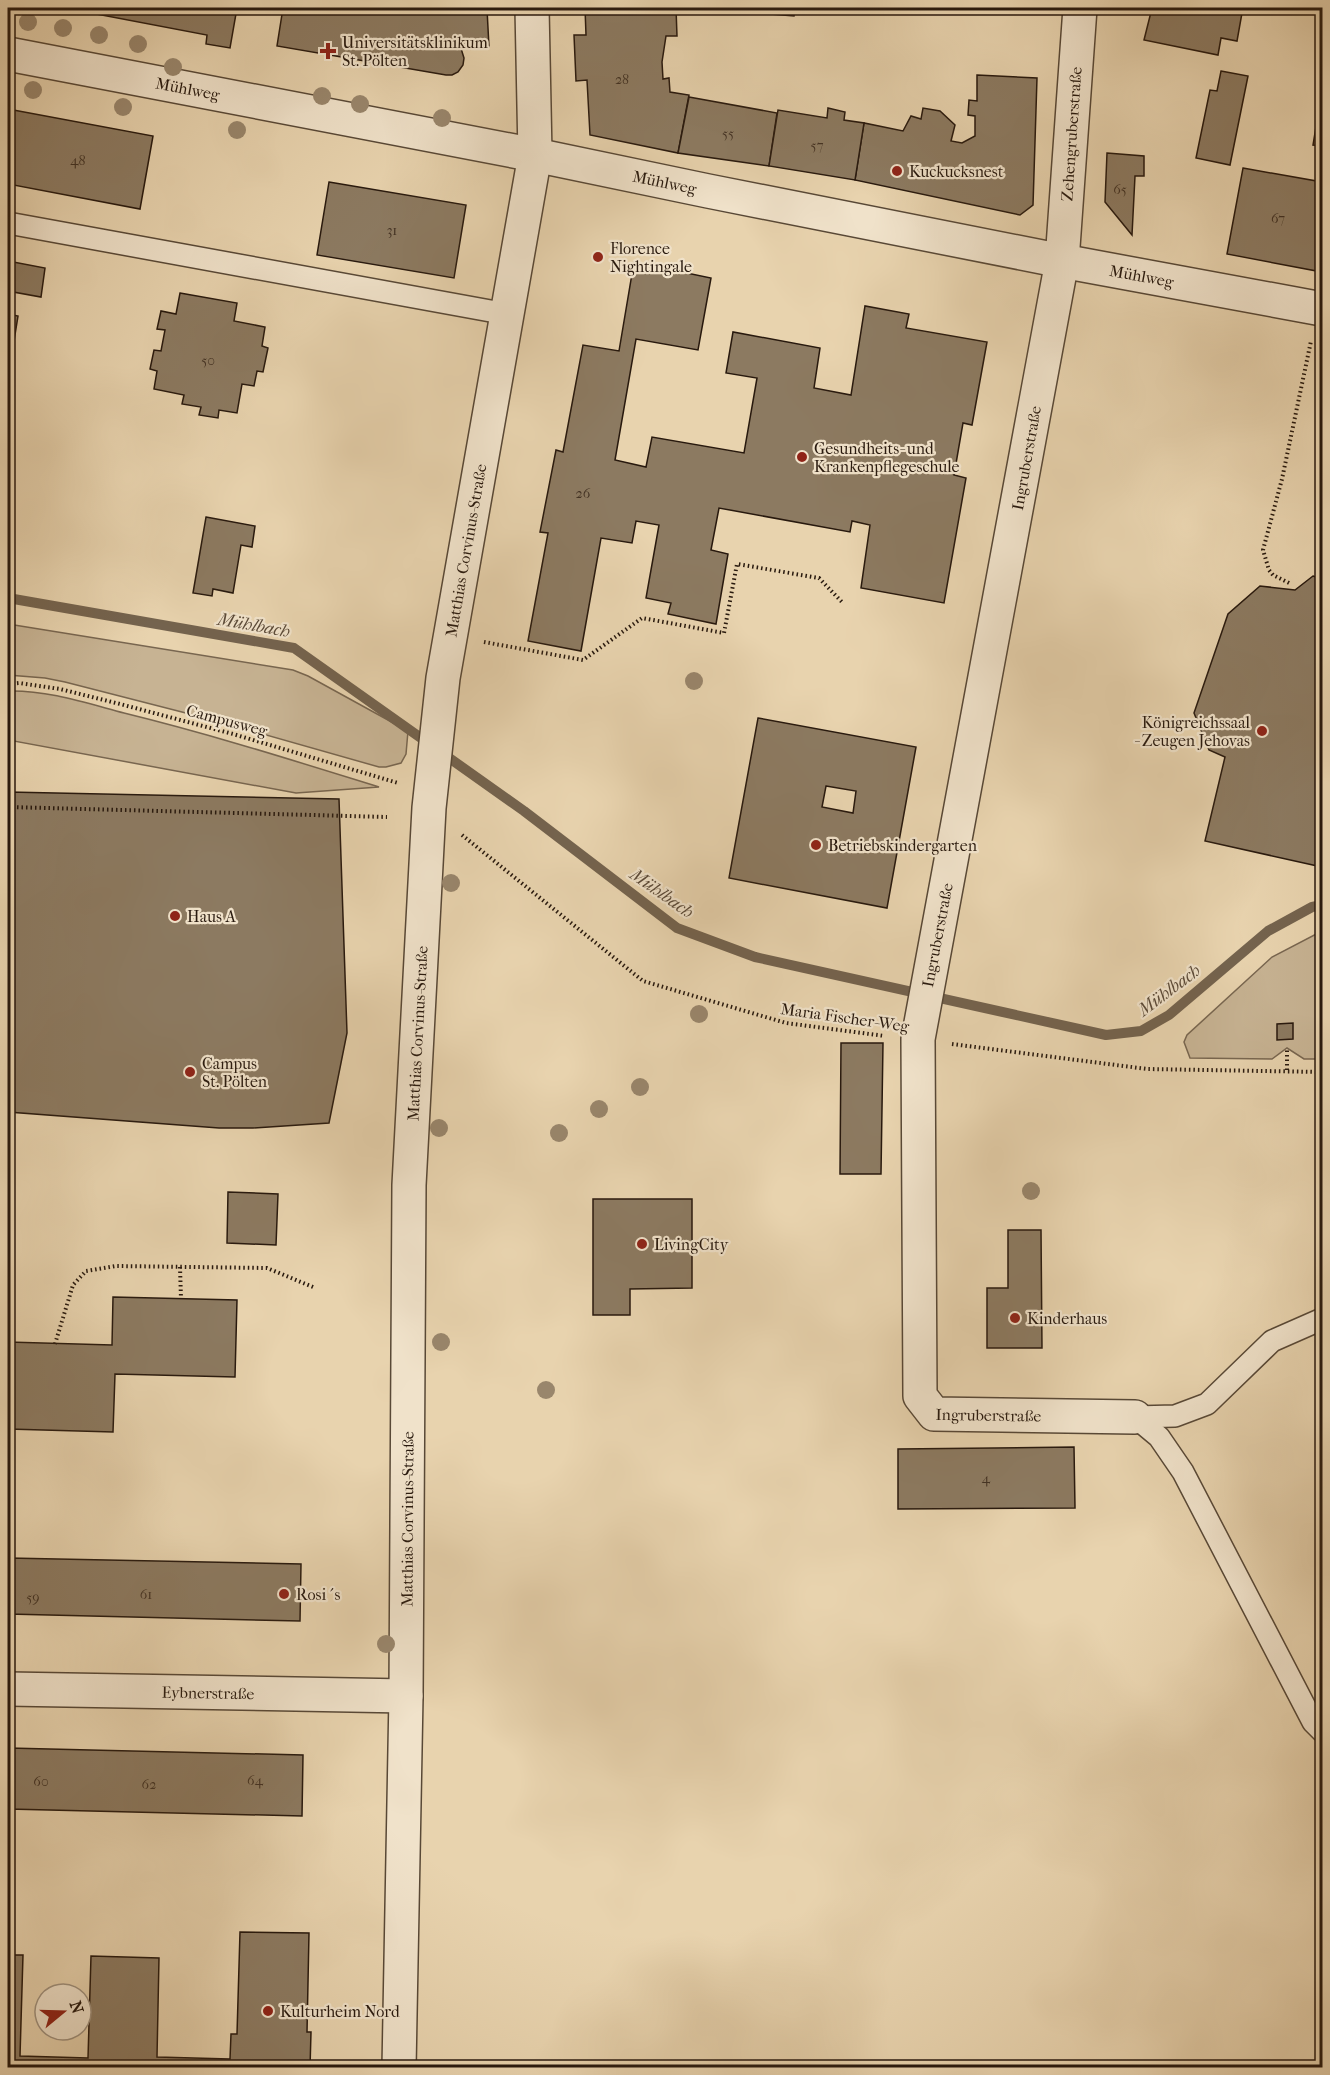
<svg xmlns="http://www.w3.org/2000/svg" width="1330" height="2075" font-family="'IM FELL French Canon',serif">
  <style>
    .green { fill: #c7b393; stroke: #786650; stroke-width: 1.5 }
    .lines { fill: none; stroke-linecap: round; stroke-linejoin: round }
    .stream { stroke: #74634e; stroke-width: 10 }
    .building { fill: #8c7a61; stroke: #28190e; stroke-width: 1.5; fill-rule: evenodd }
    .service-casing { stroke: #584836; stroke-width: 24 }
    .minor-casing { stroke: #584836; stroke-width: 36 }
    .path { stroke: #28190e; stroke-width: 4; stroke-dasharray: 1.5 3; stroke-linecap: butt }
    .service { stroke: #f0e2ca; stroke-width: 21 }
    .minor { stroke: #f0e2ca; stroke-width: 33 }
    .tree { fill: #99866c }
    .poi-dot { fill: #8f2418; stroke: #f0e2ca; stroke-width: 2 }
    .labels { text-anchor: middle; stroke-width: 4.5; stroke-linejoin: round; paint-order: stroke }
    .number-label { font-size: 14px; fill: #413123 }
    .poi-label { font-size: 16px; fill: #28190e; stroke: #f0e2ca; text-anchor: start }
    .street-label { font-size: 16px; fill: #28190e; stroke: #f0e2ca }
    .water-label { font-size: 18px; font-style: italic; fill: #5b4a38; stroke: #f0e2ca }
  </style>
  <rect width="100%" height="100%" fill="#e8d3ae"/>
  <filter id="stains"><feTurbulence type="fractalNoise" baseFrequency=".00333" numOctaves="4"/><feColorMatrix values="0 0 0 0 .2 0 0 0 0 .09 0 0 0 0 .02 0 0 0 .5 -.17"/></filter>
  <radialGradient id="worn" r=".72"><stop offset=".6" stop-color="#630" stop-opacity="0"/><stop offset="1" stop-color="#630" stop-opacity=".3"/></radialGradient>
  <!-- green -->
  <g class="green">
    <polygon points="8,624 293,670 308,676 408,731 406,754 401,763 386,767 379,767 217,721 65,682 45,678 8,675"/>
    <path d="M8,691C47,690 86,703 124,713C210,734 295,761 379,787L296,793L8,740Z"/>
    <polygon points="1322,931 1322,1059 1304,1059 1287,1048 1272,1059 1190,1058 1184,1042 1187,1035 1272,957"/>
  </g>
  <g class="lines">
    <!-- stream -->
    <polyline class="stream" points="8,598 294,648 524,811 677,928 755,957 1106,1035 1141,1031 1169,1015 1268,931 1312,907 1322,905"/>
  </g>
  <!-- building -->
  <g class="building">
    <polygon points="65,8 237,8 230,48 206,44 207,35"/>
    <polygon points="283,8 477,8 487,9 489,47 459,42 464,58 463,65 458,72 452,75 446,75 277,46"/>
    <polygon points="585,8 676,8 677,36 666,36 662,62 663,79 669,78 670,92 689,95 678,153 590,135 587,80 576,81 574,35 586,35"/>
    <polygon points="772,8 795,8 794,16 771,14"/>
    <polygon points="1152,8 1227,8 1242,13 1237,41 1221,38 1218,55 1144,40"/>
    <polygon points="1221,71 1248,76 1230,165 1196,158 1210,90 1217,91"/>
    <polygon points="977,75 1037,78 1033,205 1020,215 855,180 864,123 903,131 911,116 921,119 923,108 940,111 955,125 951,141 962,143 975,136 975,116 968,115 969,100 977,101"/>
    <polygon points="689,97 777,113 769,166 678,153"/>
    <polygon points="828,108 845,112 844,120 864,123 855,180 769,166 778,110 827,118"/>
    <polygon points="8,109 153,136 140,209 8,184"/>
    <polygon points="1317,121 1322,122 1322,146 1313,145"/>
    <polygon points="1107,153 1144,156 1144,176 1135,176 1132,235 1105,202"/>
    <polygon points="1243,168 1322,182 1322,272 1227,254"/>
    <polygon points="329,182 466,205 454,278 317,255"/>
    <polygon points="8,261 45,268 41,297 8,291"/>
    <polygon points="634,262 711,278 698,350 636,339 615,460 646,467 652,437 744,453 757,378 726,373 733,332 820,348 814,388 851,395 865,306 909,314 906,328 987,342 972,425 963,423 954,475 966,478 944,603 861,588 870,525 852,521 850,532 719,508 711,550 728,554 716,624 668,614 671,603 646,598 659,525 636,521 632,543 601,538 581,651 528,641 548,533 540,532 556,450 563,452 583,345 619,351"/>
    <polygon points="180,293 237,303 234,321 265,327 262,346 268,348 263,372 257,371 254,386 242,384 237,413 219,410 218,418 199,415 201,407 182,404 184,395 154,389 157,371 150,369 154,350 161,351 165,330 157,329 161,311 176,314"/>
    <polygon points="8,314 18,316 13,347 8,346"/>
    <polygon points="206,517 255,526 252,547 241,545 233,593 213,589 212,596 193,593"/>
    <polygon points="1313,576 1322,579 1322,867 1205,841 1225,757 1209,750 1194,713 1228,614 1260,586 1295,590"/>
    <path d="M758,718L916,747L887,908L729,878ZM826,786L856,791L853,813L822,807Z"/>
    <polygon points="8,792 339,799 347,1033 329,1123 253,1128 219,1128 8,1112"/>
    <polygon points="1293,1023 1293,1039 1277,1040 1277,1024"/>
    <polygon points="841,1043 883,1043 881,1174 840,1174"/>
    <polygon points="228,1192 278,1194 276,1245 227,1243"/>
    <polygon points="593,1199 692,1199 692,1288 630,1289 630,1315 593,1315"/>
    <polygon points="1008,1230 1041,1230 1042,1348 987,1348 987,1288 1008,1288"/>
    <polygon points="113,1297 237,1300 235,1377 115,1374 113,1432 8,1429 8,1342 112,1345"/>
    <polygon points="1074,1447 1075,1508 898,1509 898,1449"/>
    <polygon points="8,1558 301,1564 300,1621 8,1614"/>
    <polygon points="8,1748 303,1755 302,1816 8,1809"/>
    <polygon points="240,1932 309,1933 307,2032 311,2032 310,2068 8,2068 8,1955 23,1955 20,2056 88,2058 91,1956 159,1958 157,2057 230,2059 231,2034 237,2034"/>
  </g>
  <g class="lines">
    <defs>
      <g id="service">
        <polyline points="8,223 507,314"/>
        <polyline points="1135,1417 1159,1437 1183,1472 1313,1722 1322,1731"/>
        <polyline points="1135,1417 1175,1416 1207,1404 1272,1341 1322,1319"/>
      </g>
      <g id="minor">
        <path id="s1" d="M1080,8L1062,261L918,1039L920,1396L934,1414L1135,1417"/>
        <path id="s2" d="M8,54L535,155L708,191L1062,261L1322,309"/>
        <path id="s3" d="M8,1689L406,1696"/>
        <path id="s4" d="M399,2068L406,1696L409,1185L429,808L443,678L535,155L532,8"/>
      </g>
    </defs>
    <!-- service casing -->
    <use href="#service" class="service-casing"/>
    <!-- minor casing -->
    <use href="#minor" class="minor-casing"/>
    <!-- path -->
    <g class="path">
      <polyline points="1289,583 1273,575 1269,570 1263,550 1282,479 1311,341"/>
      <polyline points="484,642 583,660 642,618 724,633 737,564 819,578 842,602"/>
      <polyline points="8,684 19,683 60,689 120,704 233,734 398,783"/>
      <polyline points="8,807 387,817"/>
      <polyline points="462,835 643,981 786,1023 885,1036"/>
      <polyline points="952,1044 1147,1069 1322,1072"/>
      <polyline points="1287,1070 1287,1048"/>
      <polyline points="180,1267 181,1299"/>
      <polyline points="55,1344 73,1285 86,1271 116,1266 267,1268 313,1287"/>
    </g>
    <!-- service -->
    <use href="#service" class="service"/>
    <!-- minor -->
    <use href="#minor" class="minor"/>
  </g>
  <!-- trees -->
  <g class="tree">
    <circle cx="28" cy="22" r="9"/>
    <circle cx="63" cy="28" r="9"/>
    <circle cx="99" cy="35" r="9"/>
    <circle cx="138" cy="44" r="9"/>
    <circle cx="173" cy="67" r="9"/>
    <circle cx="33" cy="90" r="9"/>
    <circle cx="322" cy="96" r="9"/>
    <circle cx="360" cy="104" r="9"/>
    <circle cx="123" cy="107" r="9"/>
    <circle cx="442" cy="118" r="9"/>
    <circle cx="237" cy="130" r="9"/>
    <circle cx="694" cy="681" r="9"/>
    <circle cx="451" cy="883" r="9"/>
    <circle cx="699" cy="1014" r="9"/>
    <circle cx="640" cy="1087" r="9"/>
    <circle cx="599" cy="1109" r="9"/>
    <circle cx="439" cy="1128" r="9"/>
    <circle cx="559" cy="1133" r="9"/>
    <circle cx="1031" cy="1191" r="9"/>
    <circle cx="441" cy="1342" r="9"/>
    <circle cx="546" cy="1390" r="9"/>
    <circle cx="386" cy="1644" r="9"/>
  </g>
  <!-- markers -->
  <g class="poi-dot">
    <path d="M325 42h6v6h6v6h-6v6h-6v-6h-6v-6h6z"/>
    <circle cx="897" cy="171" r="6"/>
    <circle cx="598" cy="257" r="6"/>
    <circle cx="802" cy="457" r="6"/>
    <circle cx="1262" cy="731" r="6"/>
    <circle cx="816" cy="845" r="6"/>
    <circle cx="175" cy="916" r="6"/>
    <circle cx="190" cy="1072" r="6"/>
    <circle cx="642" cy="1244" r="6"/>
    <circle cx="1015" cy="1318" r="6"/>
    <circle cx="284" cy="1594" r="6"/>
    <circle cx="268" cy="2011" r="6"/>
  </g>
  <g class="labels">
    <!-- number labels -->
    <g class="number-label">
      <text x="622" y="84">28</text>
      <text x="728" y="138">55</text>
      <text x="817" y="150">57</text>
      <text x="78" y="165">48</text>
      <text x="1120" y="194">65</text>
      <text x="1278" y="223">67</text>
      <text x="392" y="235">31</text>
      <text x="208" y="365">50</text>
      <text x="583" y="498">26</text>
      <text x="986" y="1483">4</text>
      <text x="146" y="1599">61</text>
      <text x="33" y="1602">59</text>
      <text x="255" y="1785">64</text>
      <text x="41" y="1786">60</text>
      <text x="149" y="1789">62</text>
    </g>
    <!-- poi labels -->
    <g class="poi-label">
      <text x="342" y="48">Universitätsklinikum<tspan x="342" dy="18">St. Pölten</tspan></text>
      <text x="909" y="177">Kuckucksnest</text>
      <text x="610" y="254">Florence<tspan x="610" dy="18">Nightingale</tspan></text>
      <text x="814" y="454">Gesundheits- und<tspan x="814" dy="18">Krankenpflegeschule</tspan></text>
      <text x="1250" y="728" text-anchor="end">Königreichssaal<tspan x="1250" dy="18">- Zeugen Jehovas</tspan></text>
      <text x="828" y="851">Betriebskindergarten</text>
      <text x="187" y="922">Haus A</text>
      <text x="202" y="1069">Campus<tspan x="202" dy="18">St. Pölten</tspan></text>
      <text x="654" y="1250">LivingCity</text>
      <text x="1027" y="1324">Kinderhaus</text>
      <text x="296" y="1600">Rosi´s</text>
      <text x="280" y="2017">Kulturheim Nord</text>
    </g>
    <!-- street labels -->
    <g class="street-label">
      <text dy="6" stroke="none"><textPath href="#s2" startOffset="183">Mühlweg</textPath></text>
      <text transform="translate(1071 134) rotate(-86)" y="6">Zehengruberstraße</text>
      <text dy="6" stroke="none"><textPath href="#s2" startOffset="669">Mühlweg</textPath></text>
      <text dy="6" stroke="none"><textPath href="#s2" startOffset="1155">Mühlweg</textPath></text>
      <text transform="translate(1026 458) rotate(-80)" y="6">Ingruberstraße</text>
      <text dy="6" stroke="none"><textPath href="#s4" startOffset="1521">Matthias Corvinus-Straße</textPath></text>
      <text transform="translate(227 720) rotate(15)" y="6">Campusweg</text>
      <text transform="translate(937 935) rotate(-79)" y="6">Ingruberstraße</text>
      <text transform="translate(845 1017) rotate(8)" y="6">Maria Fischer-Weg</text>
      <text dy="6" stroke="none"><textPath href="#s4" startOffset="1035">Matthias Corvinus-Straße</textPath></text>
      <text dy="6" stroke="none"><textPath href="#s1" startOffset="1479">Ingruberstraße</textPath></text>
      <text dy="6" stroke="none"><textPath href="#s4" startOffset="549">Matthias Corvinus-Straße</textPath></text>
      <text dy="6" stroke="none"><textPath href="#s3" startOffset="200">Eybnerstraße</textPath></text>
    </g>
    <!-- water labels -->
    <g class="water-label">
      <text transform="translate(254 625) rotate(10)" y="6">Mühlbach</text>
      <text transform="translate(662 893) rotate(35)" y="6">Mühlbach</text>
      <text transform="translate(1169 990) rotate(-37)" y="6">Mühlbach</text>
    </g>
  </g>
  <!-- margin -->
  <rect width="1330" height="2075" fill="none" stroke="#e8d3ae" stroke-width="30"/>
  <rect x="9" y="9" width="1312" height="2057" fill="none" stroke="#28190e" stroke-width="3"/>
  <rect x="15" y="15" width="1300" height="2045" fill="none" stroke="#28190e" stroke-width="1.5"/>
  <!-- north arrow -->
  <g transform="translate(63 2012) rotate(71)"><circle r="28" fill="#f0e2ca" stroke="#a0927f" stroke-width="1.5"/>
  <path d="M0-4.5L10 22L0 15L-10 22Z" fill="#8f2418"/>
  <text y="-9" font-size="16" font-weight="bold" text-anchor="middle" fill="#28190e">N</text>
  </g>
  <rect width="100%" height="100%" filter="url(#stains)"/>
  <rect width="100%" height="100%" fill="url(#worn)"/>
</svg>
